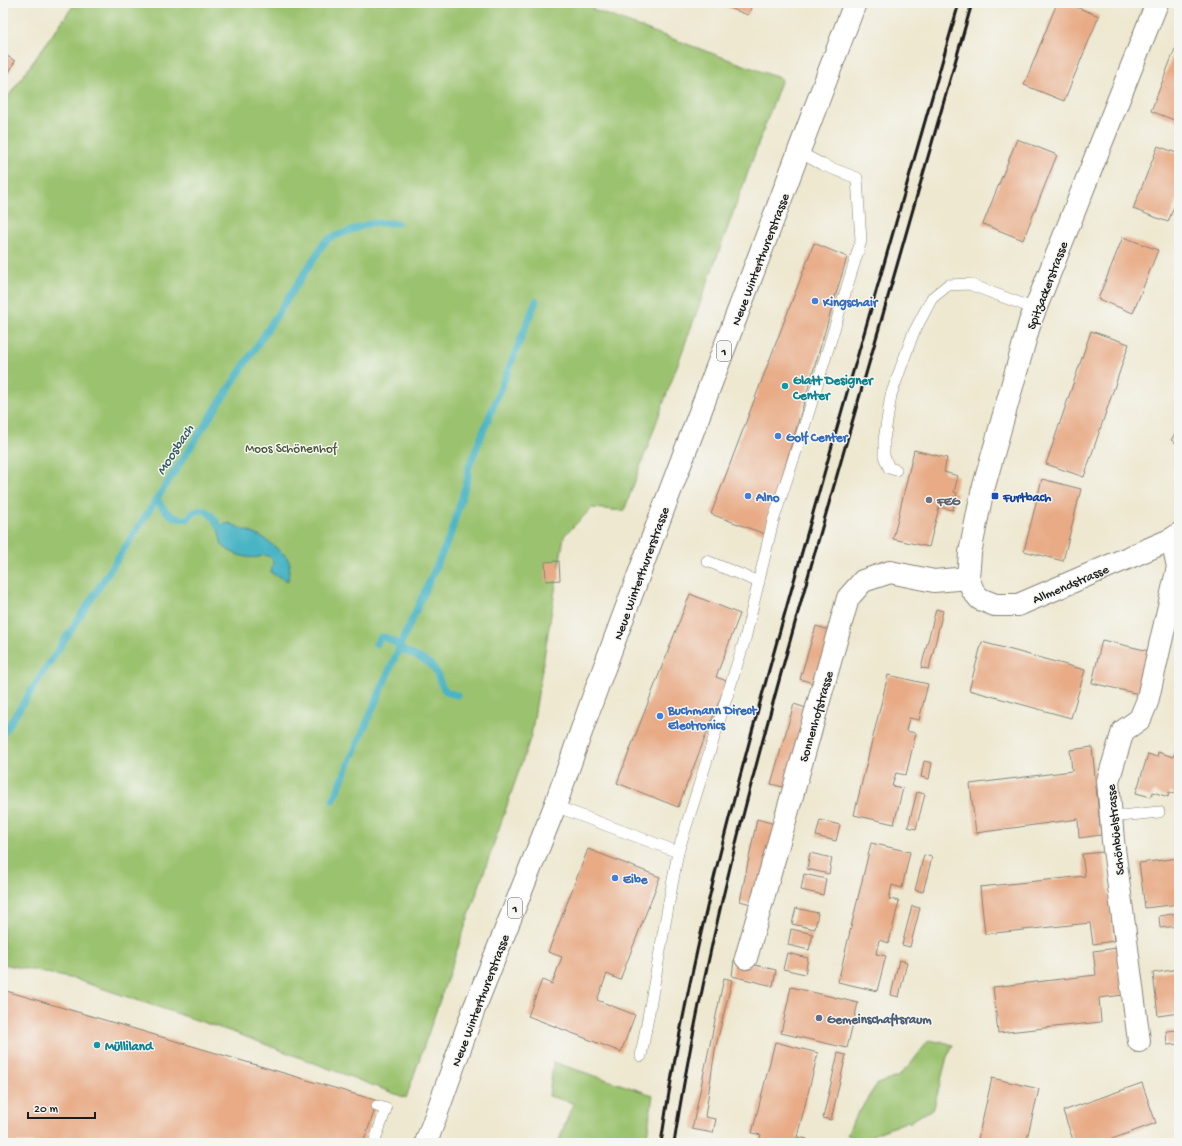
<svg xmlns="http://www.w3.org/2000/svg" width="1182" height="1146" font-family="'Gochi Hand',sans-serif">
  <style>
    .green { fill: #9bc26e; stroke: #5c6f45 }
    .water { fill: #48b4c4; stroke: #326870 }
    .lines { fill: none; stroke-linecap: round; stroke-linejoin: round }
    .stream { stroke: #48b4c4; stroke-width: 7 }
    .building { fill: #e8ab86 }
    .lane-casing { stroke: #858276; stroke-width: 12 }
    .street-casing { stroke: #858276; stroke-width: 24 }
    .primary-casing { stroke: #858276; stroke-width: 24 }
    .lane { stroke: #fff; stroke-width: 11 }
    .street { stroke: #fff; stroke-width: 22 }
    .primary { stroke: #fff; stroke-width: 22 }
    .rail { stroke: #1c1c1c; stroke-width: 3 }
    .shop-dot { fill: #3f7fe0; stroke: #f6f6f2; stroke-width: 1.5 }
    .culture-dot { fill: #0f9aa8; stroke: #f6f6f2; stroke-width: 1.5 }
    .transit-dot { fill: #1a4fb4; stroke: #f6f6f2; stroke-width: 1.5 }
    .worship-dot { fill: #6b7280; stroke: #f6f6f2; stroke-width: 1.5 }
    .service-dot { fill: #5c6f8a; stroke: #f6f6f2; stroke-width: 1.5 }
    .labels { text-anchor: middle; stroke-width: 3; stroke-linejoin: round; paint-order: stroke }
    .shield { fill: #f6f6f2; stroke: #5d5d5c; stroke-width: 1 }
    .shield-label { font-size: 12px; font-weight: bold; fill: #1c1c1c }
    .street-label { font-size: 13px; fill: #1c1c1c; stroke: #f6f6f2 }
    .shop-label { font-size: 13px; font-weight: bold; fill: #366cbe; stroke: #f6f6f2; text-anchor: start }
    .culture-label { font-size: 13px; font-weight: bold; fill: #0d838f; stroke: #f6f6f2; text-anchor: start }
    .park-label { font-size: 13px; fill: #485639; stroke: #f6f6f2 }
    .transit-label { font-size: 13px; font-weight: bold; fill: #164399; stroke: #f6f6f2; text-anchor: start }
    .worship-label { font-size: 13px; font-weight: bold; fill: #5b616d; stroke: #f6f6f2; text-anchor: start }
    .service-label { font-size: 13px; font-weight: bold; fill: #4e5e75; stroke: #f6f6f2; text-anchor: start }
    .water-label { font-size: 14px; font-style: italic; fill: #2e595f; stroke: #f6f6f2 }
  </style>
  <rect width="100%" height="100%" fill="#f6f6f2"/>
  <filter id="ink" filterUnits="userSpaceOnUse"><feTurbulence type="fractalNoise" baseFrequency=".025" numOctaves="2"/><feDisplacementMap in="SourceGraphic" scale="8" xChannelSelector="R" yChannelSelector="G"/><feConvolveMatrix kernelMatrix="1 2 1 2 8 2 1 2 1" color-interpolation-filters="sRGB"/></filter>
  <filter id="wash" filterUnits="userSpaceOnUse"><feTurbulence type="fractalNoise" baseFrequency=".012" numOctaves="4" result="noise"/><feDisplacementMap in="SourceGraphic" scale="16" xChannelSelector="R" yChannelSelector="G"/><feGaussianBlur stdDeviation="0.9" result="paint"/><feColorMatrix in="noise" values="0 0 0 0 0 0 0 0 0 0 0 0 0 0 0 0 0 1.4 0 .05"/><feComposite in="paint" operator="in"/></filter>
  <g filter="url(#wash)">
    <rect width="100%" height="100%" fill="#eee8d0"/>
    <!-- green -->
    <g class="green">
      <polygon points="75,3 587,3 594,10 782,79 624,511 592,508 564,536 531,736 406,1098 238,1034 74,979 3,964 3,104"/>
      <path d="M929,1040L939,1042L940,1041L953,1045L947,1057L934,1107C927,1115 915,1115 910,1123L908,1121L860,1140L847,1135L854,1119L877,1084L897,1077L909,1066Z"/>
      <polygon points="553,1062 653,1095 646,1143 558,1143 573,1103 549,1096"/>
    </g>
    <!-- water -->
    <path class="water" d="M229,523L264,538L286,556L290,563L288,581L271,573C272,563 277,558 264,555C252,562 231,554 222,545L218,529L219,526Z"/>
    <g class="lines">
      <!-- stream -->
      <g class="stream">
        <path d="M157,500C166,512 170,519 187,519C190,517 193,512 197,511C207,507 215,519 219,526"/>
        <polyline points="376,644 381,637 384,637 400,645"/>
        <path d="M399,648C408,653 425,659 432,666C443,677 436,693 458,695"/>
        <polyline points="3,734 324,243 330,238 371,223 397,223"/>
        <polyline points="333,800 399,648 450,536 468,477 468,469 536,301"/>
      </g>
    </g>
    <g id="blocks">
      <!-- building -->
      <g class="building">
        <polygon points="716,3 753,3 748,15"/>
        <polygon points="1057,3 1066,3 1099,16 1064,101 1024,85"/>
        <polygon points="1175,49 1179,50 1179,122 1151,111"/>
        <polygon points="4,54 15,61 5,80 3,79 3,58"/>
        <polygon points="1017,139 1057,155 1023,240 983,224"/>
        <polygon points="1158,146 1179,154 1179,194 1168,222 1133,209"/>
        <polygon points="1123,237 1158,250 1133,313 1098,299"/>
        <polygon points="814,243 847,257 765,534 711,514"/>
        <polygon points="1091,331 1129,344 1084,477 1046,464"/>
        <polygon points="1179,427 1179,445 1171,440"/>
        <polygon points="914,450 947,458 944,472 958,476 954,492 957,493 953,510 939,507 929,547 893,539"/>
        <polygon points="1042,479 1081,489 1063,561 1024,551"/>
        <polygon points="559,561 560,580 546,581 545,562"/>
        <polygon points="690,594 740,614 716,677 727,681 678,807 617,783"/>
        <polygon points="936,609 943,611 929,669 921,668"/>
        <polygon points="816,626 832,631 818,685 800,679"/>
        <polygon points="1102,640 1149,651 1139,694 1092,683"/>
        <polygon points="982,642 1085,670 1071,718 969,690"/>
        <polygon points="888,675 928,684 919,720 909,718 906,731 916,733 906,775 896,773 892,786 903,788 894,824 854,815"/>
        <polygon points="794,704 812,710 791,789 771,784"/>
        <polygon points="1092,747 1101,835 1079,838 1078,819 976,833 970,784 1072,771 1070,750"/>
        <polygon points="1158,752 1173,757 1175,752 1179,753 1179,792 1178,795 1169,792 1168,797 1153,792 1151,797 1136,793 1148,754 1157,757"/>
        <polygon points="924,761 932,763 929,779 921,777"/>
        <polygon points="917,792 925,794 916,829 908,827"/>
        <polygon points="757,819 778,825 758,906 740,901"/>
        <polygon points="820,820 840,825 836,841 816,836"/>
        <polygon points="871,843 910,852 902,888 892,885 889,899 899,901 889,943 879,940 876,954 886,956 877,991 838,982"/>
        <polygon points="588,849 660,877 620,980 607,974 597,1000 635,1015 621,1052 528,1016 542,980 552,984 562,957 548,952"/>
        <polygon points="1104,852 1114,941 1093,944 1090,923 985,934 980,887 1085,876 1082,854"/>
        <polygon points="810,853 832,858 829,874 807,869"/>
        <polygon points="924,855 932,857 923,892 915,890"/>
        <polygon points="1179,858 1179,904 1145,908 1139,863"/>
        <polygon points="804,874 826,879 823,895 801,890"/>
        <polygon points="912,906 920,908 910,947 902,945"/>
        <polygon points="796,908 818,913 815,929 792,924"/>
        <polygon points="1179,913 1179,926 1160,928 1159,916"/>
        <polygon points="791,929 813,934 809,950 788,945"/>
        <polygon points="1118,948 1123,995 1099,998 1101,1022 998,1033 993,987 1096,975 1093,951"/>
        <polygon points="787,953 808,958 805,974 783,969"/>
        <polygon points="734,960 776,970 773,986 732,976"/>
        <polygon points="899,960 907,962 899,997 891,995"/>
        <polygon points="1179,969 1179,1013 1158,1016 1153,973"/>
        <polygon points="724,978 732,980 715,1050 705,1117 716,1119 713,1133 692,1129"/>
        <polygon points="791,987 858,1003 847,1048 781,1033"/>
        <polygon points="3,990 378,1101 363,1143 14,1143 3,1141"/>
        <polygon points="1179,1030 1179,1044 1167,1045 1166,1031"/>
        <polygon points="775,1042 818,1053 797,1137 807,1139 806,1143 759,1143 761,1135 752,1133"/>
        <polygon points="838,1053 846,1055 831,1120 823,1118"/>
        <polygon points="992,1078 1039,1089 1026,1143 977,1143"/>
        <polygon points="1142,1083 1156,1123 1101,1143 1074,1143 1063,1111"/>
      </g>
    </g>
  </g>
  <g filter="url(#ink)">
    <use href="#blocks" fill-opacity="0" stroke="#858276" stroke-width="1"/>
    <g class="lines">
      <defs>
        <g id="lane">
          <polyline points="896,470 889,468 884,456 884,440 891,395 913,334 932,298 948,285 969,284 1035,309"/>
          <polyline points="707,561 759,582"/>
          <polyline points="555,806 678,852"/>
          <polyline points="1111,817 1159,812"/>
          <polyline points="641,1056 678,852 745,639 773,521 806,421 861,241 857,178 823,165 799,152"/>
          <polyline points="374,1143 386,1109 377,1106"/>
        </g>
        <g id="street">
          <polyline points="1157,3 1030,322 982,493 970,553 968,578 973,591 980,599 995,605 1018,605 1172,539 1179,534"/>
          <polyline points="746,958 848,598 863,581 890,572 934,581 968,578"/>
          <polyline points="1139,1041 1113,841 1108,781 1123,731 1140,719 1147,702 1178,567 1172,539"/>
        </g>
        <polyline id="primary" points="426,1143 474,1009 555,806 593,698 658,523 855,3"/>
      </defs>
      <!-- lane casing -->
      <use href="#lane" class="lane-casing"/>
      <!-- street casing -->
      <use href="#street" class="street-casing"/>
      <!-- primary casing -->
      <use href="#primary" class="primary-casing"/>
      <!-- lane -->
      <use href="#lane" class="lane"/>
      <!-- street -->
      <use href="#street" class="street"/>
      <!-- primary -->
      <use href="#primary" class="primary"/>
      <!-- rail -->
      <g class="rail">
        <path d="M661,1143C689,953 741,769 793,584C847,390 903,197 959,3"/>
        <path d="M674,1143C704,949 756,761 809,573C863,383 918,193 972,3"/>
      </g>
    </g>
  </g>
  <!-- markers -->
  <g class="shop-dot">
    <circle cx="815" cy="301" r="4"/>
    <circle cx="778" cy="436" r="4"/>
    <circle cx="748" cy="496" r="4"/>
    <circle cx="660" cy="716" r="4"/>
    <circle cx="615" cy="878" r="4"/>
  </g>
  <g class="culture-dot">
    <circle cx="785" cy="386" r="4"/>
    <circle cx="97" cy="1045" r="4"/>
  </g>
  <rect class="transit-dot" x="991" y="492" width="8" height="8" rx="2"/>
  <circle class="worship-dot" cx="929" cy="500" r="4"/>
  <circle class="service-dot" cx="819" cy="1018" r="4"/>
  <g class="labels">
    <!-- shield labels -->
    <g class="shield">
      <rect x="717" y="341" width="14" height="20" rx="3"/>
      <rect x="508" y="898" width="14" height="20" rx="3"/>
    </g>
    <g class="shield-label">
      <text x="724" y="355">1</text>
      <text x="515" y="912">1</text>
    </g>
    <!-- street labels -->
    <g class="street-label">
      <text transform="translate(759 259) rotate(-69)" y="5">Neue Winterthurerstrasse</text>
      <text transform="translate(1046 285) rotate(-69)" y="5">Spitzackerstrasse</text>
      <text transform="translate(640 573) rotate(-70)" y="5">Neue Winterthurerstrasse</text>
      <text transform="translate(1070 583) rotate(-23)" y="5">Allmendstrasse</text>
      <text transform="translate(815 716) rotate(-74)" y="5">Sonnenhofstrasse</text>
      <text transform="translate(1114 830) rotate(-96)" y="5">Schönbüelstrasse</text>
      <text transform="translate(479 1000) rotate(-69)" y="5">Neue Winterthurerstrasse</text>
    </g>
    <!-- shop labels -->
    <g class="shop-label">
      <text x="823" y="306">Kingschair</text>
      <text x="786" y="441">Golf Center</text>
      <text x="756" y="501">Alno</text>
      <text x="668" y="714">Buchmann Direct<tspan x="668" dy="15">Electronics</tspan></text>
      <text x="623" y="883">Eibe</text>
    </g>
    <!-- culture labels -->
    <g class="culture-label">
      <text x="793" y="384">Glatt Designer<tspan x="793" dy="15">Center</tspan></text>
      <text x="105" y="1050">Mülliland</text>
    </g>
    <!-- park labels -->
    <g class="park-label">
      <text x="291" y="452">Moos Schönenhof</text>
    </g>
    <!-- transit labels -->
    <g class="transit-label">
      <text x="1003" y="501">Furtbach</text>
    </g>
    <!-- worship labels -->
    <g class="worship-label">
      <text x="937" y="505">FEG</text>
    </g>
    <!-- service labels -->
    <g class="service-label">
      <text x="827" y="1023">Gemeinschaftsraum</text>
    </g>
    <!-- water labels -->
    <g class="water-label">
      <text transform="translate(174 449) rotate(-57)" y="5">Moosbach</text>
    </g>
  </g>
  <!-- margin -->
  <rect width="1182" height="1146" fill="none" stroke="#f6f6f2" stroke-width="16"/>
  <!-- scale -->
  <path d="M28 1112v6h67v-6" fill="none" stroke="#1c1c1c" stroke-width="2"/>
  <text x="34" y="1112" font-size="12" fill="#1c1c1c" stroke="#f6f6f2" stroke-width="3" paint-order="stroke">20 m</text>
</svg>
